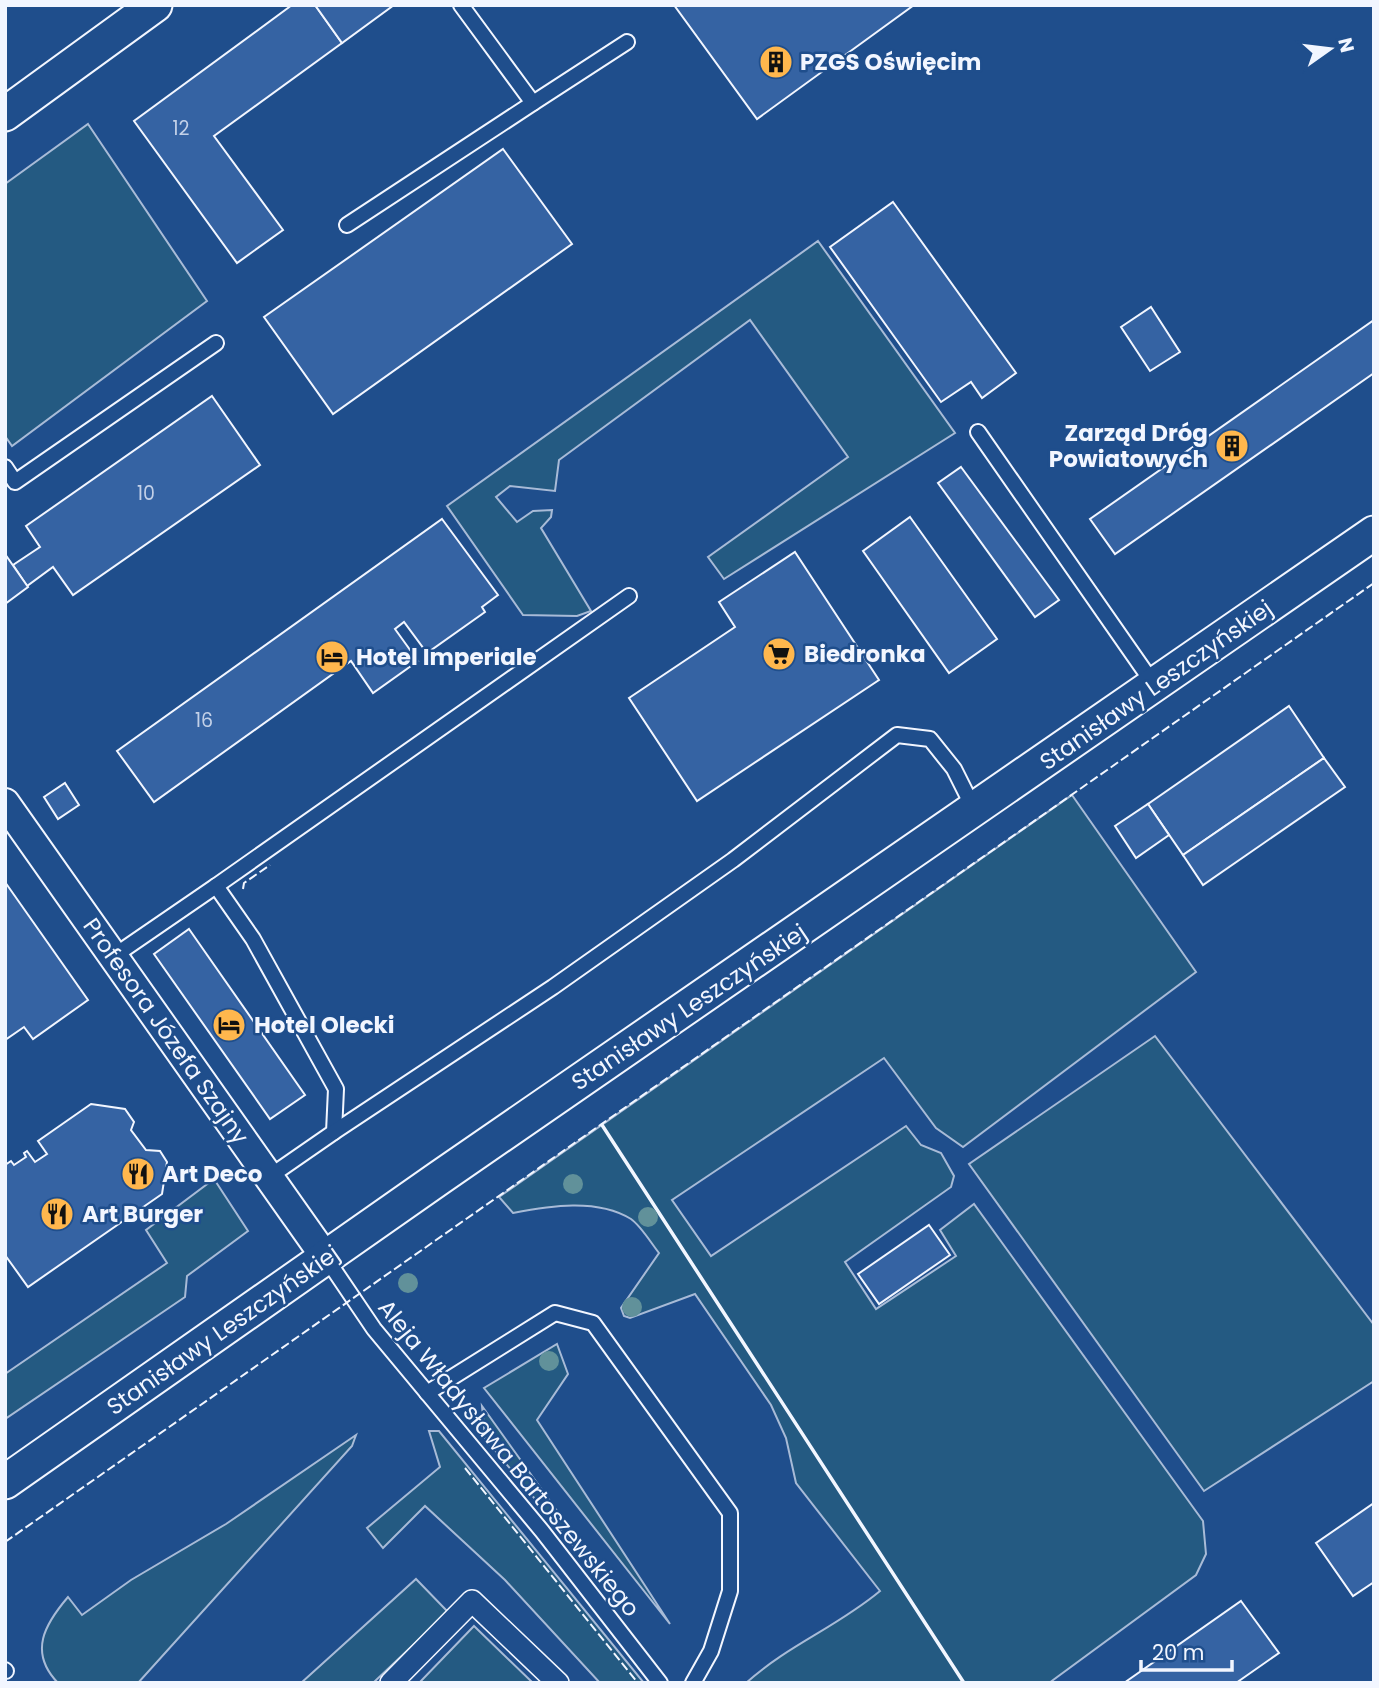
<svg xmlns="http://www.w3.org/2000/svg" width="1379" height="1688" font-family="Poppins,sans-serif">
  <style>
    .green { fill: #245a82; stroke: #a8bbd7; stroke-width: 2 }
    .building { fill: #3563a3; stroke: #f2f6ff; stroke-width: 2 }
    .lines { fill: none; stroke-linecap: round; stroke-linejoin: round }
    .service-casing { stroke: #f2f6ff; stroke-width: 18 }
    .pedestrian-casing { stroke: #f2f6ff; stroke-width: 24 }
    .minor-casing { stroke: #f2f6ff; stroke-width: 32 }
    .tertiary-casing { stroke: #f2f6ff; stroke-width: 37 }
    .service { stroke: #1f4e8c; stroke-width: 14 }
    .pedestrian { stroke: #1f4e8c; stroke-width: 21 }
    .minor { stroke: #1f4e8c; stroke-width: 28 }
    .tertiary { stroke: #1f4e8c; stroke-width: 33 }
    .fence { stroke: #f2f6ff; stroke-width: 2; stroke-dasharray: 9 3.5; stroke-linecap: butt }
    .wall { stroke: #f2f6ff; stroke-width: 3.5 }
    .tree { fill: #61919a }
    .labels { text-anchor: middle; stroke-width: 5; stroke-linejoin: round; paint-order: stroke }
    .number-label { font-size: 19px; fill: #c3d1e8 }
    .poi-label { font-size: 23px; font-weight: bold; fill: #f2f6ff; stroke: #1f4e8c; text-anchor: start }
    .street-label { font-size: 23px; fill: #f2f6ff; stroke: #1f4e8c }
  </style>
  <rect width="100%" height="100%" fill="#1f4e8c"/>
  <!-- green -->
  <g class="green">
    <polygon points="88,124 207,301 12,446 5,436 5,184"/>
    <polygon points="818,241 955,433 724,579 708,557 848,457 750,320 559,460 555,491 510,486 496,497 517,522 533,511 552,510 551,517 541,528 591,611 577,616 523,615 447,506"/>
    <path d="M1072,795L1196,972L963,1147L936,1128L884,1058L672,1200L711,1256L906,1126L921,1145L941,1153L954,1176L951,1187L845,1262L876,1309L956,1256L940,1230L974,1204L1203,1521L1206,1554L1196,1575L1049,1683H746C788,1645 837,1627 880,1591L796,1483L786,1438L771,1405L695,1294L630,1318L624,1316L621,1308L659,1253C651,1243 641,1226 631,1219C597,1198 549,1206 513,1213L499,1197Z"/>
    <polygon points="1155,1036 1374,1325 1374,1381 1204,1491 969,1164"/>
    <polygon points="214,1179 248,1231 187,1276 185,1297 5,1419 5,1374 167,1263 146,1230"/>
    <polygon points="557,1344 568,1374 537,1420 670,1624 484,1388"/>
    <polygon points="482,1406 580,1543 576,1549 485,1438"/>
    <polygon points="429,1431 439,1431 644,1683 600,1683 505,1580 425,1506 383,1548 367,1528 440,1467"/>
    <path d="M356,1435L352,1446L138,1683H58C28,1652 45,1624 68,1597L82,1615L131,1580L226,1524Z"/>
    <polygon points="416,1579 448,1612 373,1683 301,1683"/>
    <polygon points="474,1626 533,1683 419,1683"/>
  </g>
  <!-- building -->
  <g class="building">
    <polygon points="292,5 315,5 342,43 214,136 283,230 237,263 134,121"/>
    <polygon points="315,5 394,5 342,43"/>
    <polygon points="674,5 914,5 757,119"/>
    <polygon points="503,149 572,244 333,414 264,317"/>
    <polygon points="893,202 1016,373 982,398 971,382 941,402 830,247"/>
    <polygon points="1151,307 1180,352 1150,371 1121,327"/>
    <polygon points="1374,320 1374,373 1115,554 1090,519"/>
    <polygon points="212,396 260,465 73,595 53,567 27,586 13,565 40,547 26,526"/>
    <polygon points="961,467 1059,600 1035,617 938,483"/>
    <polygon points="910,517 997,639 949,673 863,551"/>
    <polygon points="442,519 498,595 482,607 485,612 427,653 404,622 395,629 418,661 373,693 351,661 154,802 117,751"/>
    <polygon points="795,552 879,680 697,801 629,698 735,627 719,602"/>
    <polygon points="5,554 28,587 5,604"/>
    <polygon points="1289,706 1324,758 1183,855 1148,804"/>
    <polygon points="1324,758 1345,787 1203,885 1183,855"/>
    <polygon points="65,783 79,805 58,819 44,797"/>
    <polygon points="1148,804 1169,835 1136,858 1115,826"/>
    <polygon points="5,882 88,1000 33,1039 24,1027 5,1040"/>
    <polygon points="189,929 305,1095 270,1119 154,954"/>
    <polygon points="91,1104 125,1109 134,1122 131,1130 146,1150 160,1151 167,1162 162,1194 28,1287 5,1255 5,1165 11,1161 14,1165 26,1157 24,1153 27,1151 35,1162 47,1154 38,1141"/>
    <polygon points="929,1225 950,1255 879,1304 858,1274"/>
    <polygon points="1374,1503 1374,1582 1353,1596 1316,1543"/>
    <polygon points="1241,1601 1279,1653 1236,1683 1124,1683"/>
  </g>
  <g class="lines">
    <defs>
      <g id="service">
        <polyline points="461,5 533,103 627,42"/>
        <polyline points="347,225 533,103"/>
        <polyline points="978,432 1155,686"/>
        <polyline points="5,467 15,482 216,343"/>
        <polyline points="216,886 629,596"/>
        <polyline points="114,956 216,886 253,939 336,1089 334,1132 269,1177"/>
        <polyline points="334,1132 553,987 733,860 897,735 930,739 954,769 974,809"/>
        <polyline points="326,1258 374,1329 542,1531 660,1683"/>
        <polyline points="427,1393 555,1313 593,1323 730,1513 730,1591 711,1651 693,1683"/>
        <polyline points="5,1670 6,1671"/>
      </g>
      <polyline id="pedestrian" points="391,1683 472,1601 558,1683"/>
      <polyline id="minor" points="5,803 326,1258"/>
      <g id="tertiary">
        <polyline points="5,114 155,5"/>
        <polyline points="5,1482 439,1178 1374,533"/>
      </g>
    </defs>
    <!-- service casing -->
    <use href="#service" class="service-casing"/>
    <!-- pedestrian casing -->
    <use href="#pedestrian" class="pedestrian-casing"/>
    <!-- minor casing -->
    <use href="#minor" class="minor-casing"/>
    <!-- tertiary casing -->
    <use href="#tertiary" class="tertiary-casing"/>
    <!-- service -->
    <use href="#service" class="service"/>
    <!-- pedestrian -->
    <use href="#pedestrian" class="pedestrian"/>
    <!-- minor -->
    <use href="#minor" class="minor"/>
    <!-- tertiary -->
    <use href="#tertiary" class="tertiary"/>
    <!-- fence -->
    <g class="fence">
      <polyline points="243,889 244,883 270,865"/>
      <polyline points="465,1468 638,1683"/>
      <polyline points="5,1542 1374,583"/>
    </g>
    <!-- wall -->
    <polyline class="wall" points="602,1125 964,1683"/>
  </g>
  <!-- trees -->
  <g class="tree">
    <circle cx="573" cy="1184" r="10"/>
    <circle cx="648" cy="1217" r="10"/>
    <circle cx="408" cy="1283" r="10"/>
    <circle cx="632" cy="1307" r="10"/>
    <circle cx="549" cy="1361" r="10"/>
  </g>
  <!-- icons -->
  <defs>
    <symbol id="building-disc" viewBox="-11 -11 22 22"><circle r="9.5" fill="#ffb74d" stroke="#1f4e8c"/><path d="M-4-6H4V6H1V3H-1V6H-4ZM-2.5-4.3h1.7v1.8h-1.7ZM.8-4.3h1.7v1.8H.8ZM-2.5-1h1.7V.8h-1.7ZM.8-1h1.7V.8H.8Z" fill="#111"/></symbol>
    <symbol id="supermarket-disc" viewBox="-11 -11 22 22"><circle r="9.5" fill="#ffb74d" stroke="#1f4e8c"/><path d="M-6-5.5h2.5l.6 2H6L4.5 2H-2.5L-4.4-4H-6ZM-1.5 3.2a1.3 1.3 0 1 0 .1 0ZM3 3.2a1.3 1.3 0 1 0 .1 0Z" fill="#111"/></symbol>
    <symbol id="hotel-disc" viewBox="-11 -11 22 22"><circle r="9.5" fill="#ffb74d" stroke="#1f4e8c"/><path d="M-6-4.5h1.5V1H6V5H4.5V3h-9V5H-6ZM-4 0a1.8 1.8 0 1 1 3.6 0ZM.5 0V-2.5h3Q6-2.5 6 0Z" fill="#111"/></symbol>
    <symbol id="restaurant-disc" viewBox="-11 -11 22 22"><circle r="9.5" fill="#ffb74d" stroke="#1f4e8c"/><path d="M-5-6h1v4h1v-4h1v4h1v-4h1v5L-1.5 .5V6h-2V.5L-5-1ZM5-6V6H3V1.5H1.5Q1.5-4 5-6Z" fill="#111"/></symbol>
  </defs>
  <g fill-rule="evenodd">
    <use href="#building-disc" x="757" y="43" width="38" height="38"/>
    <use href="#building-disc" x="1213" y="427" width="38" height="38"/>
    <use href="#supermarket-disc" x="760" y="635" width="38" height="38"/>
    <use href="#hotel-disc" x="313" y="638" width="38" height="38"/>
    <use href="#hotel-disc" x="210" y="1006" width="38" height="38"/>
    <use href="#restaurant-disc" x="119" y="1155" width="38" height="38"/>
    <use href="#restaurant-disc" x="38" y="1195" width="38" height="38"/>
  </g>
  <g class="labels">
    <!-- number labels -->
    <g class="number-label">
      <text x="181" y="135">12</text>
      <text x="146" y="500">10</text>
      <text x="204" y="727">16</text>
    </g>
    <!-- poi labels -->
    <g class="poi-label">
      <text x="800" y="70">PZGS Oświęcim</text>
      <text x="1208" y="441" text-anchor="end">Zarząd Dróg<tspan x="1208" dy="26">Powiatowych</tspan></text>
      <text x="804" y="662">Biedronka</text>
      <text x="356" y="665">Hotel Imperiale</text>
      <text x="254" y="1033">Hotel Olecki</text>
      <text x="162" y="1182">Art Deco</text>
      <text x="82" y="1222">Art Burger</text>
    </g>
    <!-- street labels -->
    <g class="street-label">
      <text transform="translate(1156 685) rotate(-35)" y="8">Stanisławy Leszczyńskiej</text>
      <text transform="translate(689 1007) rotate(-34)" y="8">Stanisławy Leszczyńskiej</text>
      <text transform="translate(166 1031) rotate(55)" y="8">Profesora Józefa Szajny</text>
      <text transform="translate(223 1330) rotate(-35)" y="8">Stanisławy Leszczyńskiej</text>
      <text transform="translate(509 1458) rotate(51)" y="8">Aleja Władysława Bartoszewskiego</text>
    </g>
  </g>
  <!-- border -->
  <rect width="1379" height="1688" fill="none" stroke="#f2f6ff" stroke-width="14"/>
  <!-- north arrow -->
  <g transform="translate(1330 49) rotate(76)" stroke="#1f4e8c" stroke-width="5" paint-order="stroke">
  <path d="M0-5L12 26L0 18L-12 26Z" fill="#f2f6ff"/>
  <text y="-10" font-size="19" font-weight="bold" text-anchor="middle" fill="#f2f6ff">N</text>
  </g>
  <!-- scale -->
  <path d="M1141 1660v10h91v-10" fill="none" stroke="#f2f6ff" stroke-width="3.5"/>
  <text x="1152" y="1660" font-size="21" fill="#f2f6ff" stroke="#1f4e8c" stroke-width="5" paint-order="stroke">20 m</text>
</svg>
